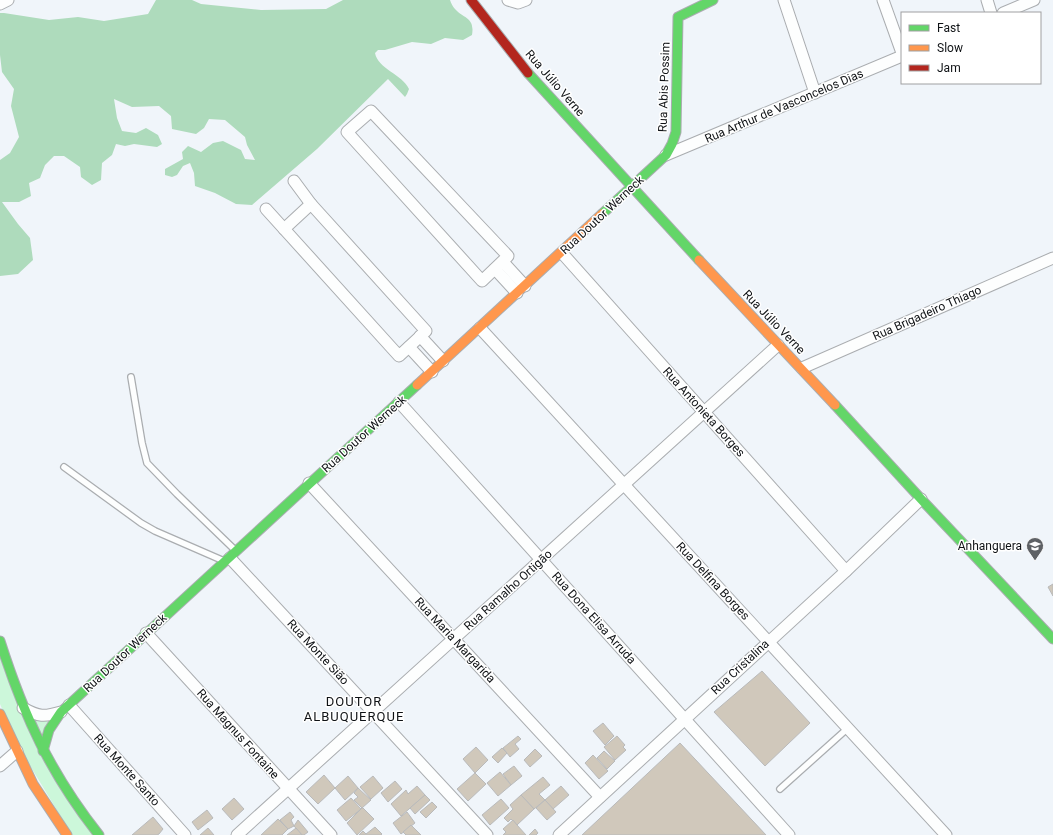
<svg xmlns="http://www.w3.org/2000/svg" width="1053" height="835" font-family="Roboto,sans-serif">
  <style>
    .green { fill: #ccf7da }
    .forest { fill: #aedbbc }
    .building { fill: #d0c8bb; stroke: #b9babb }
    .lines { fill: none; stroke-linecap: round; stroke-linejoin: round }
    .lane-casing { stroke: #aaadb0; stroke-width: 8 }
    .street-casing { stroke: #aaadb0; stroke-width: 13 }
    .fast-casing { stroke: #aaadb0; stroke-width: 11 }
    .slow-casing { stroke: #aaadb0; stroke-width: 11 }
    .jam-casing { stroke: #aaadb0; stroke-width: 11 }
    .lane { stroke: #fdfefe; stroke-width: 5.5 }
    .street { stroke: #fdfefe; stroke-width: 11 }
    .fast { stroke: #63d668; stroke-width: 9 }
    .slow { stroke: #ff974d; stroke-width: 9 }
    .jam { stroke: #b3261e; stroke-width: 9 }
    .labels { text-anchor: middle; stroke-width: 3; stroke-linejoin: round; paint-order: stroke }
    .street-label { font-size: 12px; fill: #0f1215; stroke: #fff }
    .poi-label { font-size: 12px; fill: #0f1215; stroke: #fff; text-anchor: end }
    .neighbourhood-label { font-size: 13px; letter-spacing: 1px; fill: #0f1215; stroke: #fff }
  </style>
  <rect width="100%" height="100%" fill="#f0f5fa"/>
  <!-- green -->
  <polygon class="green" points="0,656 20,708 52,720 38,752 94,835 72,835 20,749 0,704"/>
  <!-- forest -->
  <path class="forest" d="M156,0H192L201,4L261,10L326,9L343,0H450C451,3 453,7 455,9C464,19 475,17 472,35L463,40L445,38L431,44L412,42L385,50H378L375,53C378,69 402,74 409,89L407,94L405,97L388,79L317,149L252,205L236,204L215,193L195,186L194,173L190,163L183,166L177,175L172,177L165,175V169L183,159L182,152L188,146L201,152L213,143L223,141L241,150L245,159L255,160L247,145L245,137L225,120L209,119L204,128L196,134L172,129L171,116L159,106L132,107L114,99L117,118L122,131L136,133L146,128L158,135L162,144L157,147L134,144L125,146L116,144L112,155L102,163L101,180L92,185L81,177L80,167L64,156H54L45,165L40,178L29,183L31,196L19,202H2L18,224L30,238L33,260L18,274L0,276V160L10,153L19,137L11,106L14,89L2,72L0,55V13H4L49,20L78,17L104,21L148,14Z"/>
  <!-- building -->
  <g class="building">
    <polygon points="1053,584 1053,596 1048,587"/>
    <polygon points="762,671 810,723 765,766 714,712"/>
    <polygon points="603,723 614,736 605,745 593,731"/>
    <polygon points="518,736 521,739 515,744 519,749 510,757 503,748"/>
    <polygon points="617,736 625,745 623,747 626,750 615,760 604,747"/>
    <polygon points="680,743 766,835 582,835"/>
    <polygon points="476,747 488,760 475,773 463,759"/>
    <polygon points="502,748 507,753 498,763 492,757"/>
    <polygon points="535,749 542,756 530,767 524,760"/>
    <polygon points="604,751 615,761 607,769 597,758"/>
    <polygon points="593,755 608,771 599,779 585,763"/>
    <polygon points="514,766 522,776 511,785 503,774"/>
    <polygon points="500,772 511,785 498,796 487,783"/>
    <polygon points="475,773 486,784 468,801 457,789"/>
    <polygon points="324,775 335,788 318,804 306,792"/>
    <polygon points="348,776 358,788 345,800 335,788"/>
    <polygon points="373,776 383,788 371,799 360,787"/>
    <polygon points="543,777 550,785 539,794 545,800 534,809 521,795"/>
    <polygon points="395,781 402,789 388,802 381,793"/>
    <polygon points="417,786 425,795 401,816 391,804 406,790 408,794"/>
    <polygon points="561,786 569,795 553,809 545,800"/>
    <polygon points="358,788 371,800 362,808 354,800 358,797 354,793"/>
    <polygon points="425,795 430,800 415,814 410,808"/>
    <polygon points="521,795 534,809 517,825 511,819 508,822 504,818 513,809 510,805"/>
    <polygon points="234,798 244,809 232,820 222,809"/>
    <polygon points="351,798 361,809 346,821 337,810"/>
    <polygon points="501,799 509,808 490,825 482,815"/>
    <polygon points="545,800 556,812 547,820 536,808"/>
    <polygon points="432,802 437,807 426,818 420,812"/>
    <polygon points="362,808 363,808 374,819 357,835 347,823"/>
    <polygon points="207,810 213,818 198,830 192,822"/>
    <polygon points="290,812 294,817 291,820 294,826 288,829 280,820"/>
    <polygon points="407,812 415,823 401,834 393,823"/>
    <polygon points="153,817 163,829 159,834 157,835 132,835"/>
    <polygon points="278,819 288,829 282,835 261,835"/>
    <polygon points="298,820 308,832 304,835 302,835 294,826"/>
    <polygon points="513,820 517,825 526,835 503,835 506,832 503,829"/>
    <polygon points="411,825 421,835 406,835 403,832"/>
    <polygon points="375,827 382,834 381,835 359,835 363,831 366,834"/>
    <polygon points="208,828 214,835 200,835"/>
    <polygon points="296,828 302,835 287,835"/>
    <polygon points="535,829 538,833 536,835 529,835"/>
  </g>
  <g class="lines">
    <defs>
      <g id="lane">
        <polyline points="131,377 142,443 147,463 177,494 235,550"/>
        <polyline points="64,467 141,523 155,531 224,561"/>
        <polyline points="780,789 848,728"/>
      </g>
      <g id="street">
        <polyline points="508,0 518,3 526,0"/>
        <polyline points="784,0 815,93"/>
        <polyline points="883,0 902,53"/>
        <polyline points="987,0 991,13"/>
        <polyline points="0,4 8,0"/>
        <polyline points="1003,13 1034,0"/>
        <polygon points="371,111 508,256 482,281 347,132"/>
        <polyline points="666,155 902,56"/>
        <polyline points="266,209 399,356 426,331 311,204 294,181"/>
        <polyline points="284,229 311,204"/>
        <polyline points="562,253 846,571"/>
        <polyline points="503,262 525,286"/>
        <polyline points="495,269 517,293"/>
        <polyline points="480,328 946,835"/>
        <polyline points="420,336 443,361"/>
        <polyline points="409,347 432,372"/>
        <polyline points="802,368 1053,258"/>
        <polyline points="399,402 789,835"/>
        <polyline points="309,483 600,797"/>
        <polyline points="230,558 487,835"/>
        <polyline points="146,633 331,835"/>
        <polyline points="69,705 185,835"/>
        <path d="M23,708C39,717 44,717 61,712"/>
        <polyline points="0,766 17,751"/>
        <polyline points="237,835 778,345"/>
        <polyline points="559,835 846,571 921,499"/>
      </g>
      <g id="fast">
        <polyline points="528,73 699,260"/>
        <polyline points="602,214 666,155 672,144 676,132 678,17 713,0"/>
        <polyline points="835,405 921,499 1053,639"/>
        <path d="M0,641C24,716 50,773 99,835"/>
        <polyline points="43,751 49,730 61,712 417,385"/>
      </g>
      <g id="slow">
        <polyline points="699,260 835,405"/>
        <polyline points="417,385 602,214"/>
        <polyline points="0,714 33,784 67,835"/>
      </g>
      <polyline id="jam" points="471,0 528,73"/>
    </defs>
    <!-- lane casing -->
    <use href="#lane" class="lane-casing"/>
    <!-- street casing -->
    <use href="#street" class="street-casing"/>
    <!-- fast casing -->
    <use href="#fast" class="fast-casing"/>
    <!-- slow casing -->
    <use href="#slow" class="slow-casing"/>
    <!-- jam casing -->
    <use href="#jam" class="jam-casing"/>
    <!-- lane -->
    <use href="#lane" class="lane"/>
    <!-- street -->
    <use href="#street" class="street"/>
    <!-- fast -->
    <use href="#fast" class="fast"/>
    <!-- slow -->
    <use href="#slow" class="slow"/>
    <!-- jam -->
    <use href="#jam" class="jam"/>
  </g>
  <!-- icons -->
  <defs>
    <symbol id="university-pin" viewBox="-11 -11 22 30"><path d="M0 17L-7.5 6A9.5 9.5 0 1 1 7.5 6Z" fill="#5e6165" stroke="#fff"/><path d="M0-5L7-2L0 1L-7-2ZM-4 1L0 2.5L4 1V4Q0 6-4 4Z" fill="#fff"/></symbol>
  </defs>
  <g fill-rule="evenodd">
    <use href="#university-pin" x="1025" y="536" width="20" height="27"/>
  </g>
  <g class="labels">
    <!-- street labels -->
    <g class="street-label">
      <text transform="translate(555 83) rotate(49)" y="4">Rua Júlio Verne</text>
      <text transform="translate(664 87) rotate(-88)" y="4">Rua Abis Possim</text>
      <text transform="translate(784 106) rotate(-23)" y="4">Rua Arthur de Vasconcelos Dias</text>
      <text transform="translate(602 215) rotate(-43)" y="4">Rua Doutor Werneck</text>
      <text transform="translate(927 313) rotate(-24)" y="4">Rua Brigadeiro Thiago</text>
      <text transform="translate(774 322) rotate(46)" y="4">Rua Júlio Verne</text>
      <text transform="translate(704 412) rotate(48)" y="4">Rua Antonieta Borges</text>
      <text transform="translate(364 434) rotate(-42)" y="4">Rua Doutor Werneck</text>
      <text transform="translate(713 581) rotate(47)" y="4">Rua Delfina Borges</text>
      <text transform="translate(508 590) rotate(-42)" y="4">Rua Ramalho Ortigão</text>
      <text transform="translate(594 618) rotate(48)" y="4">Rua Dona Elisa Arruda</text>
      <text transform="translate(455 640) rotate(47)" y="4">Rua Maria Margarida</text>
      <text transform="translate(318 652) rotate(47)" y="4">Rua Monte Sião</text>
      <text transform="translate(125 653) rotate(-43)" y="4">Rua Doutor Werneck</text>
      <text transform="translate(740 667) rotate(-43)" y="4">Rua Cristalina</text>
      <text transform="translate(238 734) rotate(48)" y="4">Rua Magnus Fontaine</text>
      <text transform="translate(127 770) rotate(48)" y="4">Rua Monte Santo</text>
    </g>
    <!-- poi labels -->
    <g class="poi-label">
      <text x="1022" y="550">Anhanguera</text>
    </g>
    <!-- neighbourhood labels -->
    <g class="neighbourhood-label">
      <text x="354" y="706">DOUTOR<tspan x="354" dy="15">ALBUQUERQUE</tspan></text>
    </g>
  </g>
  <!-- legend -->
  <rect x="901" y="12" width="140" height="72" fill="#ffffff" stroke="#9fa0a1"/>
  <rect x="909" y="25" width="20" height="6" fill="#63d668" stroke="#9fa0a1"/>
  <text x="937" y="32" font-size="12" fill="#0f1215">Fast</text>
  <rect x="909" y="45" width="20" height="6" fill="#ff974d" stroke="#9fa0a1"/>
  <text x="937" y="52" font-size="12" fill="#0f1215">Slow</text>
  <rect x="909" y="65" width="20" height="6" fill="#b3261e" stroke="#9fa0a1"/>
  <text x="937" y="72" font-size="12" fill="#0f1215">Jam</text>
</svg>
